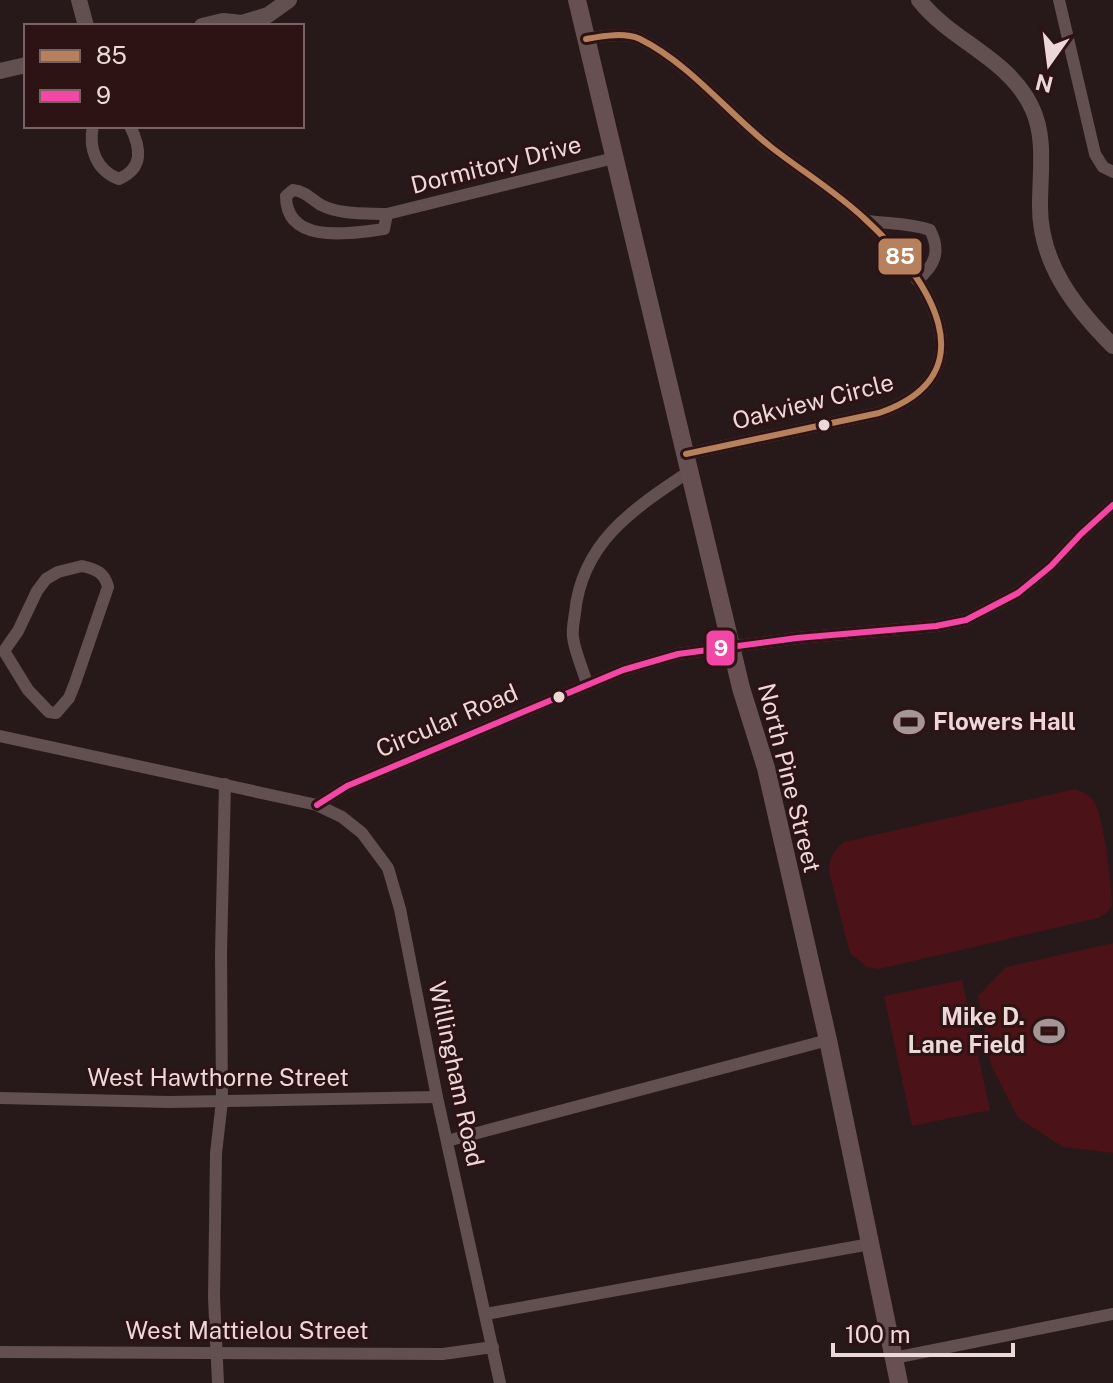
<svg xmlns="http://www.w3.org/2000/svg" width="1113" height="1383" font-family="'Public Sans',sans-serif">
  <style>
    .green { fill: #4b1217 }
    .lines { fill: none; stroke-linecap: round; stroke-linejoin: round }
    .minor { stroke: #624f50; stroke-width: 12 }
    .tertiary { stroke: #624f50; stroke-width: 16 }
    .secondary { stroke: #665051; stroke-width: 18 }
    .bus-1-casing { stroke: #2d1314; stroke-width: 12 }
    .bus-2-casing { stroke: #2d1314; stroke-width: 12 }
    .bus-1 { stroke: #b6815c; stroke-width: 6 }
    .bus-2 { stroke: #f346a5; stroke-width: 6 }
    .bus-dot { fill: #ebd8d7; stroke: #2d1314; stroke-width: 3 }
    .labels { text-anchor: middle; stroke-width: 6; stroke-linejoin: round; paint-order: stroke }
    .street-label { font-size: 24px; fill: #ebd8d7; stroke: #2d1314 }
    .poi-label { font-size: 24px; font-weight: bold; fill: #ebd8d7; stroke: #2d1314; text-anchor: start }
    .line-badge { stroke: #2d1314; stroke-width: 3 }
    .badge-label { font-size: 22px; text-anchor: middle; font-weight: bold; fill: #fff }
  </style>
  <rect width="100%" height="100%" fill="#27191a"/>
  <!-- green -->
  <g class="green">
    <path d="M1075,789C1083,792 1090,795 1095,803C1103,816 1113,892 1112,906C1109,912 1103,915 1098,918L879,969L867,967L850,953L829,872C829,858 833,851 844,842Z"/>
    <polygon points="1113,943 1113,1153 1063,1147 1018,1118 991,1065 978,996 1006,967"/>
    <polygon points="962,980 990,1110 912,1126 884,996"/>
  </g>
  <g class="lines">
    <!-- minor -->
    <g class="minor">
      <polyline points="1059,0 1095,154 1103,167 1113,172"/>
      <path d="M586,39C603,36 624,32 640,39C690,64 728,113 771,147C803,172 838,193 867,221C928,277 992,374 879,413L686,454"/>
      <path d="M93,126C88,149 97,171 119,179C144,168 141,148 130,126"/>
      <path d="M387,214C367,213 340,215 321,205C311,199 305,191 293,190L286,196C286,246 353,233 384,229L387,214L614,158"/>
      <path d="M868,221C890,224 910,223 930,230C941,251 935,266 917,280"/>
      <path d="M82,566C96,569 105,573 108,587L75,683L69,698L56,713L49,712L28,690L4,651L18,631L37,591L46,579L58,572Z"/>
      <path d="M587,684C583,669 575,653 573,637C572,629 574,620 575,613C582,541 635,508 690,471"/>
      <polyline points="0,736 317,805 342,817 362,833 388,868 400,909 437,1097 500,1383"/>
      <polyline points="317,805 347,786 623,670 678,654 797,638 936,626 966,620 1018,593 1051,566 1081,534 1113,505"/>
      <polyline points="0,1098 169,1102 437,1097"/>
      <polyline points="447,1141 828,1040"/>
      <polyline points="486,1314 870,1244"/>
      <polyline points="0,1352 443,1354 493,1347"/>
      <polyline points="894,1358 1113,1314"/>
      <polyline points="218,1383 214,1298 216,1153 222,1101 221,953 225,784"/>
    </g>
    <!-- tertiary -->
    <g class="tertiary">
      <polyline points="79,0 86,26"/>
      <path d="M919,0C952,42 1009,58 1032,108C1046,137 1040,173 1040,204C1039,262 1074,307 1113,346"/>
      <polyline points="202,26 223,21 242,23 268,15 289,0"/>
      <polyline points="0,71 26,65"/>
    </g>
    <!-- secondary -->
    <polyline class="secondary" points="577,0 741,688 766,768 828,1040 899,1383"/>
    <defs>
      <path id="bus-1" d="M586,39C603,36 624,32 640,39C690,64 728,113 771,147C803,172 838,193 867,221C928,277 992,374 879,413L686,454"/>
      <polyline id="bus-2" points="317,805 347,786 623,670 678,654 797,638 936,626 966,620 1018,593 1051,566 1081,534 1113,505"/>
    </defs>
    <!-- bus-1 casing -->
    <use href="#bus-1" class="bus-1-casing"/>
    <!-- bus-2 casing -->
    <use href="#bus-2" class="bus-2-casing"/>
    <!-- bus-1 -->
    <use href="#bus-1" class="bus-1"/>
    <!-- bus-2 -->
    <use href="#bus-2" class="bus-2"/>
  </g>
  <!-- icons -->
  <defs>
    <symbol id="stadium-bare" viewBox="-9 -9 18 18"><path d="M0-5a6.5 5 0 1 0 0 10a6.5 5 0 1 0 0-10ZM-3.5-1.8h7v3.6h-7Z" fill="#a69595" stroke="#2d1314" stroke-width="2.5" paint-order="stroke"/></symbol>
  </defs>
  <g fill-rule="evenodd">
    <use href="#stadium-bare" x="887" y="700" width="44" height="44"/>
    <use href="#stadium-bare" x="1027" y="1009" width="44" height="44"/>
  </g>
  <!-- markers -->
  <g class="bus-dot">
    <circle cx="824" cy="425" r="7"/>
    <circle cx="559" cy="697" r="7"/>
  </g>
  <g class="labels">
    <!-- street labels -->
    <g class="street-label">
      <text transform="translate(496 165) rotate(-14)" y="8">Dormitory Drive</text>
      <text transform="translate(813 402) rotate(-14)" y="8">Oakview Circle</text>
      <text transform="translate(447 721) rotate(-23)" y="8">Circular Road</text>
      <text transform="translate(789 778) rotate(76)" y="8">North Pine Street</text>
      <text transform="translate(456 1074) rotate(78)" y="8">Willingham Road</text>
      <text x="218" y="1086">West Hawthorne Street</text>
      <text x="247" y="1339">West Mattielou Street</text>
    </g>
    <!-- poi labels -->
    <g class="poi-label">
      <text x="933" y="730">Flowers Hall</text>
      <text x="1025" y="1025" text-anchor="end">Mike D.<tspan x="1025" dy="28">Lane Field</tspan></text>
    </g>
  </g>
  <g class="line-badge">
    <rect x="877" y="237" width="46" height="39" rx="8" fill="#b6815c"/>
    <rect x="705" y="629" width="31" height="38" rx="8" fill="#f346a5"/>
  </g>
  <g class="badge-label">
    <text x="900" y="264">85</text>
    <text x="721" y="656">9</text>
  </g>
  <!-- legend -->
  <rect x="24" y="24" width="280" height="104" fill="#2d1314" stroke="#796262" stroke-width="2"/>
  <rect x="40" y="50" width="40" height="12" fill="#b6815c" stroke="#796262" stroke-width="2"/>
  <text x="96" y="64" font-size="24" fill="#ebd8d7">85</text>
  <rect x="40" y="90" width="40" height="12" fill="#f346a5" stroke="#796262" stroke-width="2"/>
  <text x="96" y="104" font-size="24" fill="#ebd8d7">9</text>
  <!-- north arrow -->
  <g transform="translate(1049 64) rotate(194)" stroke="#2d1314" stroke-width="6" paint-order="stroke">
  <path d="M0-6L14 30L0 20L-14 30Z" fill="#ebd8d7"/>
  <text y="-12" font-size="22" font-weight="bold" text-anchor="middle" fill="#ebd8d7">N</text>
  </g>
  <!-- scale -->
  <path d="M833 1343v12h180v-12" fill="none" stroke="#ebd8d7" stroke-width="4"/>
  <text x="845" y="1343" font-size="24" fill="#ebd8d7" stroke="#2d1314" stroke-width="6" paint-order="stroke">100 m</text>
</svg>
